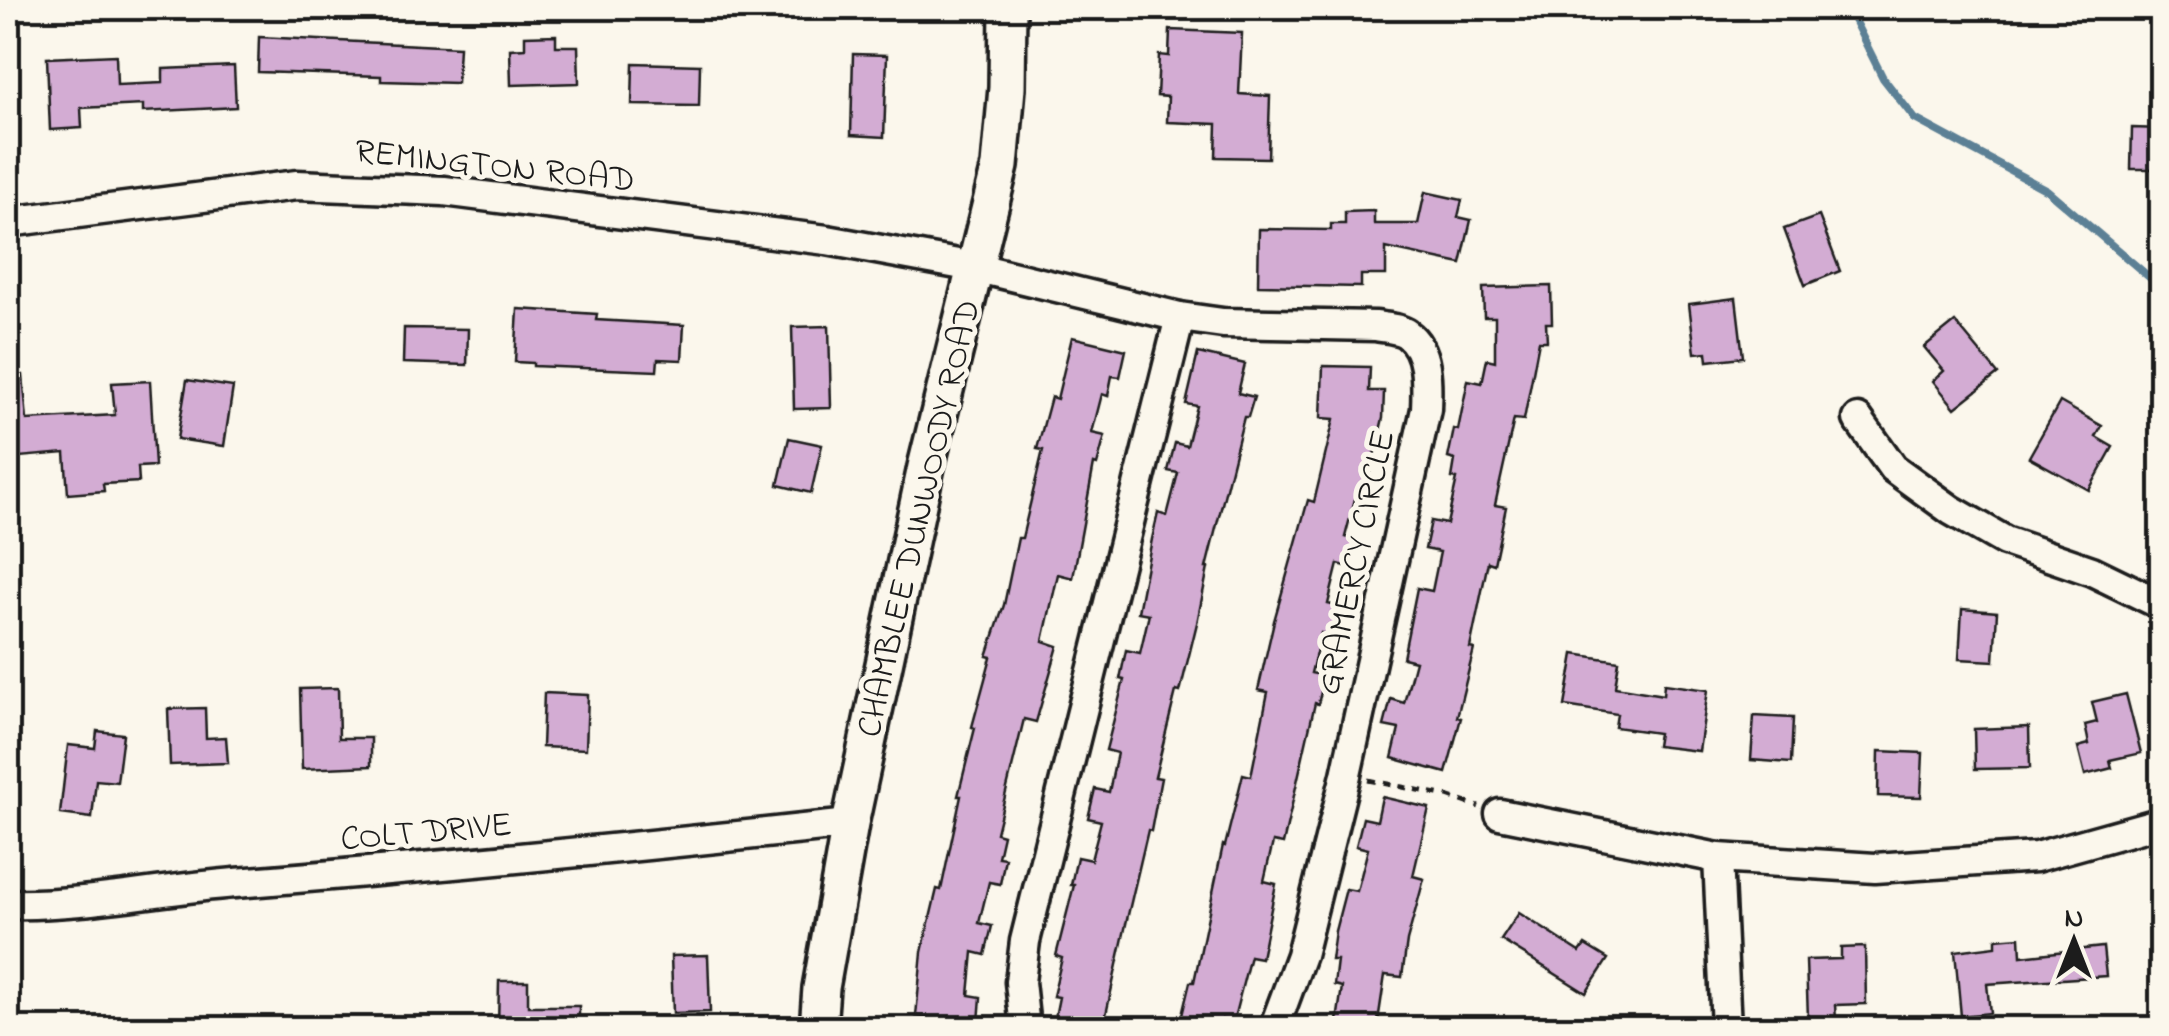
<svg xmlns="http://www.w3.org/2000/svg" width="2169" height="1036" font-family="'Indie Flower',sans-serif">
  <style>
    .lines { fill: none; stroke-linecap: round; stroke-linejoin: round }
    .stream { stroke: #5c8095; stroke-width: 8 }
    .building { fill: #d3acd3; stroke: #1c1c1c; stroke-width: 2.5 }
    .minor-casing { stroke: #1c1c1c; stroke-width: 35 }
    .tertiary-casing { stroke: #1c1c1c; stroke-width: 42 }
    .path { stroke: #1c1c1c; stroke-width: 5; stroke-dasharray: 8 8; stroke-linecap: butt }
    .minor { stroke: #fbf7ec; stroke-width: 28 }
    .tertiary { stroke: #fbf7ec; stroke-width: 35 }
    .labels { text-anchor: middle; stroke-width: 10; stroke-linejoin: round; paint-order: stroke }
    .street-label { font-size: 35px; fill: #1c1c1c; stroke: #fbf7ec }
  </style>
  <rect width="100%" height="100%" fill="#fbf7ec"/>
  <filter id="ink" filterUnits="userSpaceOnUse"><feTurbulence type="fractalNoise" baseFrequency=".01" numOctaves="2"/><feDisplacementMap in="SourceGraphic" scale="20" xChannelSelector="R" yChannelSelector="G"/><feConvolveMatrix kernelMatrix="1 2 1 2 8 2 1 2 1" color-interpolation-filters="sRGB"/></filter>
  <g filter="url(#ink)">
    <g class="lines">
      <!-- stream -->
      <polyline class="stream" points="1848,8 1883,78 1915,119 2047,190 2162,288"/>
    </g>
    <!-- building -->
    <g class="building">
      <polygon points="1170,30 1242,33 1239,94 1270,96 1268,158 1216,157 1217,124 1167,122 1168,97 1157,96 1159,55 1169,56"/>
      <polygon points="556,35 556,46 578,46 579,83 511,85 510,49 525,48 525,36"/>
      <polygon points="259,37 459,47 457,83 381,81 381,76 258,72"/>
      <polygon points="853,54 887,55 884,137 851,135"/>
      <polygon points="116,55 117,85 163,83 163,69 234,66 236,107 143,112 143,105 81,108 82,128 50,130 47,58"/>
      <polygon points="633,63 700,65 699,106 632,105"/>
      <polygon points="2132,128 2162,129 2162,169 2131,169"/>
      <polygon points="1425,192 1462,200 1458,217 1471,220 1461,264 1386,248 1386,275 1361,275 1361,287 1258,285 1259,229 1331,230 1331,224 1345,224 1345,212 1374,211 1374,224 1418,224"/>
      <polygon points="1819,216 1840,271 1805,285 1784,229"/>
      <polygon points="1551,286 1552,323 1546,323 1547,341 1539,341 1524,420 1514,419 1495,505 1506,507 1494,564 1488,562 1470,648 1474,649 1457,717 1461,718 1446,773 1392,758 1399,729 1384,726 1391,699 1404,703 1415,661 1403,658 1417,588 1432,591 1440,552 1425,549 1431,521 1447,524 1457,479 1452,478 1455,460 1448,458 1454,429 1458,430 1468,380 1482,383 1487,359 1495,361 1495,317 1484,317 1483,288"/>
      <polygon points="1736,298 1743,357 1708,361 1707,352 1695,353 1689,304"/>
      <polygon points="518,309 597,314 596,320 684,325 682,360 658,359 657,371 533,366 533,363 515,362"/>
      <polygon points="1955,322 1998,374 1955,408 1933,381 1944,371 1924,347"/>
      <polygon points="829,326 831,408 794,409 792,327"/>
      <polygon points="404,328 468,329 467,365 403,363"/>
      <polygon points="1072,337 1126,350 1120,377 1112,376 1108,396 1102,394 1092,433 1105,436 1097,465 1094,464 1073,578 1058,574 1043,641 1058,646 1036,722 1024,719 996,833 1003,835 998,857 1005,858 1000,884 989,882 979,923 992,926 985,955 973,952 969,995 981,997 979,1022 916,1016 922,952 937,889 941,890 961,796 958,796 975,728 972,727 991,657 987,656 1004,605 1018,538 1022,538 1043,450 1037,449 1051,397 1057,399"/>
      <polygon points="1198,353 1245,364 1238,393 1254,397 1248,417 1244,417 1206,568 1208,568 1197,623 1180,692 1176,691 1155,777 1161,778 1151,831 1148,830 1128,915 1103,1028 1088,1028 1054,1022 1059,997 1053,996 1062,958 1056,956 1074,885 1071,885 1077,857 1091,860 1101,821 1088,818 1095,789 1109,792 1117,753 1106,750 1124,680 1120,679 1126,650 1140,653 1149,614 1138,612 1152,539 1158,513 1167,516 1178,473 1168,471 1175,443 1187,446 1197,406 1186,404"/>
      <polygon points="1323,366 1370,367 1369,391 1384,391 1383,418 1364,497 1356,495 1345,537 1356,540 1350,567 1338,564 1328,604 1341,607 1333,636 1321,633 1311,673 1325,676 1318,704 1315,703 1283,844 1273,842 1264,881 1276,884 1261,958 1250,956 1233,1022 1222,1019 1220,1028 1179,1028 1190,982 1194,982 1223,845 1225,846 1243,774 1251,776 1268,692 1258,690 1274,621 1308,500 1314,502 1334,419 1321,418"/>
      <polygon points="8,375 23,375 27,420 115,415 112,383 150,381 155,466 138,467 139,482 103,484 104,491 68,494 65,453 8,458"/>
      <polygon points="187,380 233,387 224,446 177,439"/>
      <polygon points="2060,402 2102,426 2096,437 2113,447 2089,490 2029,457"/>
      <polygon points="789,438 822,445 811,493 778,485"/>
      <polygon points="1962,609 1997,612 1994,661 1959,659"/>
      <polygon points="1574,654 1619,661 1615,687 1663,695 1664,684 1708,690 1699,751 1656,746 1658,733 1615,727 1617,714 1565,706"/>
      <polygon points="338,688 339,738 371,738 371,766 302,769 300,689"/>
      <polygon points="544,693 588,695 586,749 542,747"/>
      <polygon points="2126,694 2141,753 2110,760 2112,768 2085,775 2078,747 2089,744 2085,725 2097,722 2092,702"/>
      <polygon points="205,708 206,738 226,737 228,763 170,765 168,709"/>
      <polygon points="1754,716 1793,718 1791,763 1751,760"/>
      <polygon points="2029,727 2030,768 1975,769 1974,729"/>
      <polygon points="97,731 123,734 117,782 96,780 92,818 60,814 68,745 95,748"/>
      <polygon points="1879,751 1923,753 1921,797 1878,796"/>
      <polygon points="1382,797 1429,808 1413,876 1424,879 1407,941 1402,977 1385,975 1377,1028 1336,1028 1342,987 1334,985 1337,960 1331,960 1335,931 1346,889 1357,891 1368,849 1356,846 1363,818 1377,821"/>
      <polygon points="1519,913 1580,952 1585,945 1608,959 1586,993 1501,940"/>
      <polygon points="2020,937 2021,956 2103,947 2106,976 1987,984 1990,1013 1961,1016 1955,951 1996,946 1996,939"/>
      <polygon points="1865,947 1866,1004 1835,1005 1836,1019 1808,1019 1806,960 1841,959 1841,948"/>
      <polygon points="708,955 710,1012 673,1013 671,956"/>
      <polygon points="499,981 528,981 528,1006 579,1006 579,1028 498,1028"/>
    </g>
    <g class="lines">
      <defs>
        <g id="minor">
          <polyline points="8,222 297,185 444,191 827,240 974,267 1180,317"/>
          <polyline points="1858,419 1893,468 1951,510 2005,541 2092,571 2162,605"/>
          <polyline points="1500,814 1718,858 1875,868 2036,857 2162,822"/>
          <polyline points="1718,858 1726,1028"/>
          <path d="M8,904C84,906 159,889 235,883C440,867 645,846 850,824"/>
          <path d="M1025,1028L1020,982L1025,941L1180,317L1223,323L1376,326C1386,328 1399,328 1407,334C1429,350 1427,385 1426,409L1346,775L1301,955L1274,1028"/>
        </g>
        <polyline id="tertiary" points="818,1028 821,988 850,824 926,467 1000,166 1007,88 1008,8"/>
      </defs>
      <!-- minor casing -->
      <use href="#minor" class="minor-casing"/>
      <!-- tertiary casing -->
      <use href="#tertiary" class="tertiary-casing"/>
      <!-- path -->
      <polyline class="path" points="1368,780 1447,796 1479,807"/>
      <!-- minor -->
      <use href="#minor" class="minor"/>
      <!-- tertiary -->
      <use href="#tertiary" class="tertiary"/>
    </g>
  </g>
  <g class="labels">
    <!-- street labels -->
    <g class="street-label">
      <text transform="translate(495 164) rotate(6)" y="12">REMINGTON ROAD</text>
      <text transform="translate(917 518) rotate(-77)" y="12">CHAMBLEE DUNWOODY ROAD</text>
      <text transform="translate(1354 562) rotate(-78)" y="12">GRAMERCY CIRCLE</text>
      <text transform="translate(426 830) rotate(-5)" y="12">COLT DRIVE</text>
    </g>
  </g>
  <!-- margin -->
  <rect width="2169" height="1036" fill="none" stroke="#fbf7ec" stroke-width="40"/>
  <rect x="20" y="20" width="2129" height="996" fill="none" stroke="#1c1c1c" stroke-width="4" filter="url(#ink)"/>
  <!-- north arrow -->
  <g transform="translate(2074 941)" stroke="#fbf7ec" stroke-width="8" paint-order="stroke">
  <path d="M0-8L18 38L0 25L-18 38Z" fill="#1c1c1c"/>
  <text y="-15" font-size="28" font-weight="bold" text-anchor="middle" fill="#1c1c1c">N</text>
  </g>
</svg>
